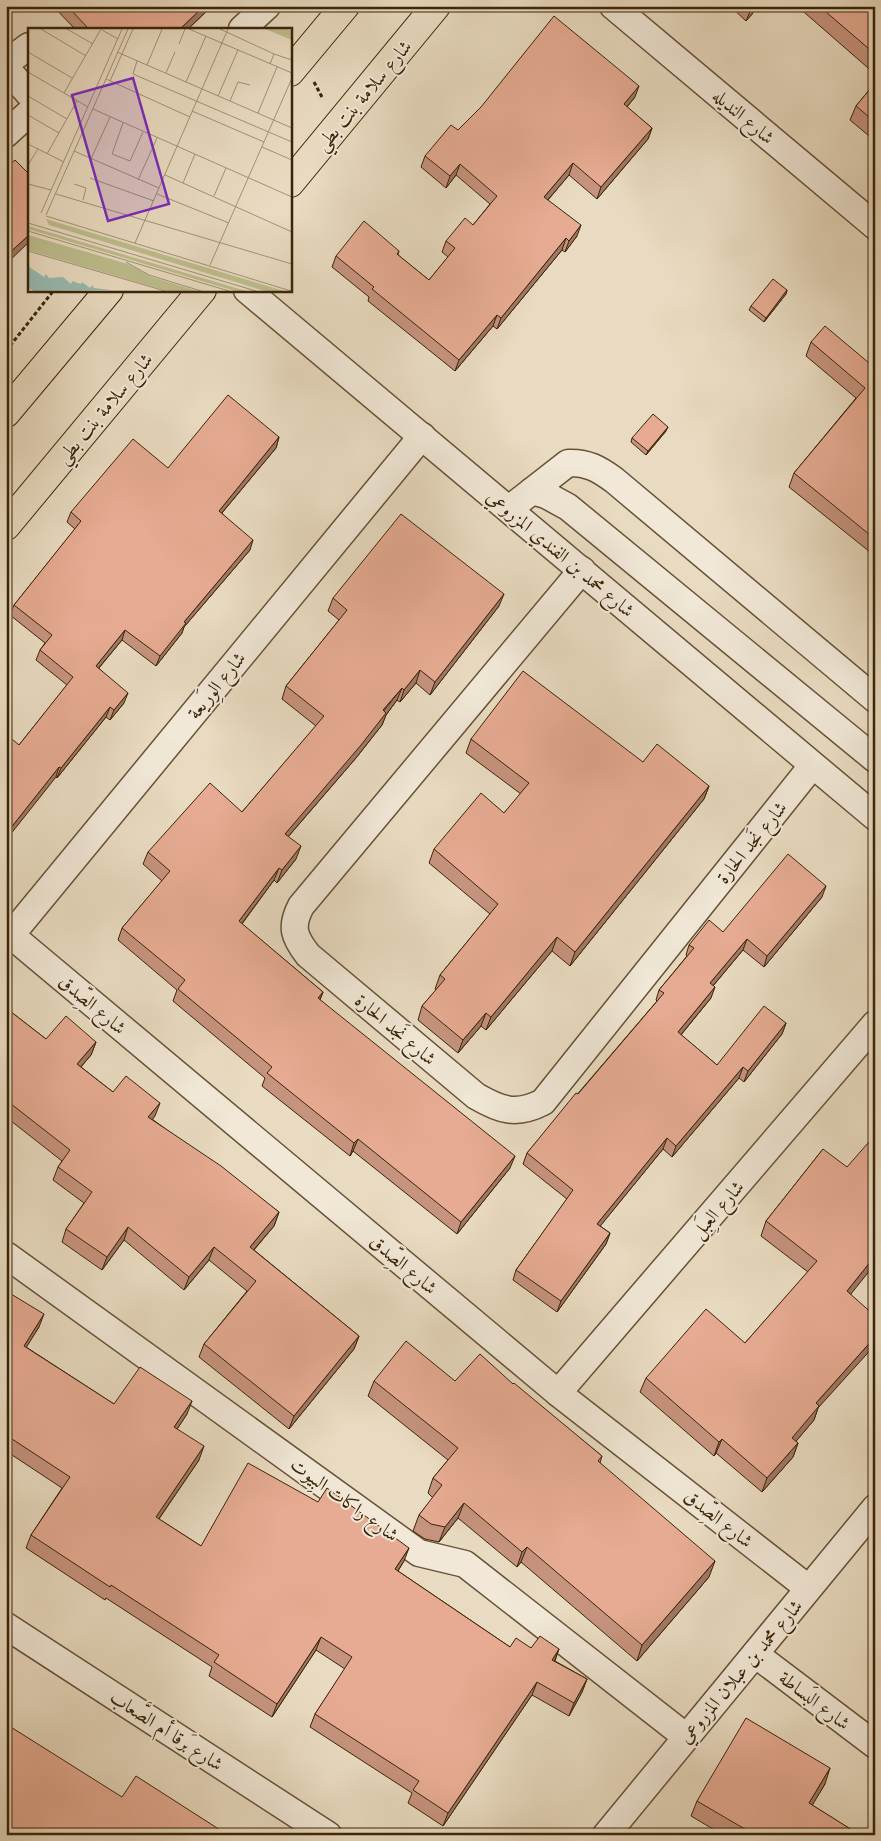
<svg xmlns="http://www.w3.org/2000/svg" width="881" height="1841" font-family="Cardo,Amiri,serif">
  <style>
    .lines { fill: none; stroke-linecap: round; stroke-linejoin: round }
    .minor-casing { stroke: #665236; stroke-width: 29 }
    .major-casing { stroke: #3a2408; stroke-width: 30 }
    .path { stroke: #3a2408; stroke-width: 3; stroke-dasharray: 4 2.5; stroke-linecap: butt }
    .minor { stroke: #f1e8d7; stroke-width: 26 }
    .major { stroke: #e9dbc1; stroke-width: 28 }
    .wall { fill: #c6937e; stroke: #3a2408 }
    .shaded-wall { fill: #a17866; stroke: #3a2408 }
    .building { fill: #e6ab92; stroke: #3a2408 }
    .labels { text-anchor: middle; stroke-width: 4; stroke-linejoin: round; paint-order: stroke }
    .street-label { font-size: 19px; fill: #3a2408; stroke: #f1e8d7 }
    .inset-road { fill: none; stroke: #a39277; stroke-width: 1 }
    .view { fill: #7b2cbf; fill-opacity: 0.15; stroke: #7b2cbf; stroke-width: 2.5 }
    .inset-edge { fill: none; stroke: #3a2408; stroke-width: 2.5 }
  </style>
  <rect width="100%" height="100%" fill="#e9dbc1"/>
  <filter id="stains"><feTurbulence type="fractalNoise" baseFrequency=".004" numOctaves="4"/><feColorMatrix values="0 0 0 0 .2 0 0 0 0 .09 0 0 0 0 .02 0 0 0 .5 -.17"/></filter>
  <radialGradient id="worn" r=".72"><stop offset=".6" stop-color="#630" stop-opacity="0"/><stop offset="1" stop-color="#630" stop-opacity=".3"/></radialGradient>
  <g class="lines">
    <defs>
      <g id="minor">
        <polyline points="613,6 875,226"/>
        <polyline points="242,29 267,6"/>
        <polyline points="6,63 29,46"/>
        <polyline points="6,68 29,94"/>
        <polyline points="6,134 29,113"/>
        <polyline points="247,290 875,817"/>
        <polyline points="532,491 546,495 568,507 875,759"/>
        <path d="M509,509L568,463C587,462 599,469 614,480L875,699"/>
        <path d="M582,570L301,906C290,927 294,937 308,955L476,1096C500,1110 516,1116 543,1102L812,766"/>
        <polyline points="6,931 558,1393 808,1588"/>
        <polyline points="11,935 422,436"/>
        <polyline points="6,1255 419,1553 465,1564 685,1736"/>
        <polyline points="558,1393 875,1024"/>
        <polyline points="6,1626 328,1835"/>
        <polyline points="755,1654 875,1745"/>
        <polyline points="606,1835 875,1508"/>
      </g>
      <g id="major">
        <polyline points="290,72 345,6"/>
        <polyline points="290,183 436,6"/>
        <polyline points="6,413 109,290"/>
        <polyline points="6,526 202,290"/>
      </g>
    </defs>
    <!-- minor casing -->
    <use href="#minor" class="minor-casing"/>
    <!-- major casing -->
    <use href="#major" class="major-casing"/>
    <!-- path -->
    <g class="path">
      <polyline points="314,82 323,99"/>
      <polyline points="6,351 54,290"/>
    </g>
    <!-- minor -->
    <use href="#minor" class="minor"/>
    <!-- major -->
    <use href="#major" class="major"/>
  </g>
  <!-- wall -->
  <g class="wall">
    <polygon points="53,6 212,6 188,29 75,29"/>
    <polygon points="730,6 759,6 746,21"/>
    <polygon points="797,6 875,6 875,74"/>
    <polygon points="875,83 875,141 850,120 856,106"/>
    <polygon points="635,97 627,107 652,128 648,139 597,199 569,175 548,200 577,236 565,252 562,250 497,329 493,326 455,371 368,301 369,297 332,267 336,256 399,251 398,255 429,280 448,257 442,252 446,241 473,225 490,204 456,175 446,188 421,167 425,156 458,130"/>
    <polygon points="787,290 786,294 764,322 749,310 751,306"/>
    <polygon points="811,342 875,368 875,556 789,487 794,473 856,398 806,356"/>
    <polygon points="666,431 646,455 631,442 632,438"/>
    <polygon points="279,437 276,448 222,513 250,550 184,627 182,633 156,666 122,640 99,668 124,703 110,720 106,717 57,778 19,745 67,685 36,660 40,650 45,643 10,615 14,605 75,529 67,522 71,512 168,468"/>
    <polygon points="333,598 499,606 430,695 416,683 400,702 397,700 386,715 382,725 356,758 288,837 296,859 277,883 274,880 242,924 323,992 320,1000 510,1168 457,1234 353,1151 350,1156 262,1086 265,1078 173,1001 177,990 118,940 122,928 162,881 143,864 148,852 242,812 316,726 282,699 286,686 339,620 328,611"/>
    <polygon points="471,739 643,762 709,786 704,799 570,966 552,951 486,1030 481,1026 458,1053 418,1020 422,1006 436,990 435,989 440,975 490,914 429,863 434,849 504,813 521,794 466,753"/>
    <polygon points="822,897 764,967 743,950 713,986 711,998 681,1035 717,1065 786,1023 782,1034 744,1082 739,1078 672,1157 663,1149 600,1226 610,1233 606,1244 557,1312 513,1280 516,1270 567,1199 523,1164 527,1153 657,1001 656,1000 659,990 687,956 686,955 689,945 723,932"/>
    <polygon points="6,1008 46,1039 96,1042 91,1055 81,1067 113,1092 155,1116 152,1119 279,1212 274,1226 254,1250 359,1336 354,1349 289,1429 199,1357 204,1344 247,1291 209,1260 184,1290 124,1240 102,1270 62,1242 66,1229 84,1203 53,1180 58,1167 62,1161 6,1117"/>
    <polygon points="823,1149 851,1294 818,1408 814,1420 796,1441 798,1443 793,1457 762,1492 716,1453 714,1456 640,1392 646,1378 745,1343 808,1272 761,1236 766,1221"/>
    <polygon points="6,1291 39,1327 26,1347 114,1404 187,1414 177,1429 199,1460 159,1519 201,1546 404,1561 398,1571 510,1647 531,1648 559,1649 555,1661 587,1679 582,1692 569,1716 532,1695 443,1826 408,1803 412,1793 310,1727 315,1714 345,1669 316,1650 272,1717 209,1676 212,1667 106,1598 105,1600 26,1548 31,1535 62,1488 6,1451"/>
    <polygon points="374,1381 455,1381 513,1384 602,1456 600,1463 709,1577 637,1661 521,1562 517,1567 458,1518 439,1542 425,1539 413,1531 419,1515 433,1498 428,1493 433,1478 448,1460 368,1396"/>
    <polygon points="825,1784 812,1805 860,1835 723,1835 691,1816 697,1801"/>
  </g>
  <!-- shaded-wall -->
  <g class="shaded-wall">
    <polygon points="204,6 212,6 188,29 180,29"/>
    <polygon points="759,6 746,21 752,7"/>
    <polygon points="639,86 635,97 620,115 624,104"/>
    <polygon points="652,128 648,139 597,199 601,187"/>
    <polygon points="573,163 569,175 540,209 544,197"/>
    <polygon points="460,164 456,175 446,188 450,176"/>
    <polygon points="581,225 577,236 565,252 569,241"/>
    <polygon points="29,235 29,242 6,264 6,256"/>
    <polygon points="566,238 562,250 497,329 501,318"/>
    <polygon points="787,290 786,294 764,322 766,318"/>
    <polygon points="497,315 493,326 455,371 459,360"/>
    <polygon points="668,427 666,431 646,455 648,451"/>
    <polygon points="279,437 276,448 215,521 219,511"/>
    <polygon points="253,540 250,550 184,627 182,633 156,666 160,656 184,622"/>
    <polygon points="504,594 499,606 430,695 435,682"/>
    <polygon points="125,630 122,640 92,676 96,666"/>
    <polygon points="420,670 416,683 400,702 404,690"/>
    <polygon points="402,688 397,700 386,715 382,725 356,758 280,846 285,834"/>
    <polygon points="128,693 124,703 110,720 114,710"/>
    <polygon points="110,707 106,717 57,778 61,768"/>
    <polygon points="59,767 56,777 6,840 6,834"/>
    <polygon points="709,786 704,799 570,966 575,952"/>
    <polygon points="301,846 296,859 277,883 282,870"/>
    <polygon points="279,868 274,880 234,934 239,921"/>
    <polygon points="826,886 822,897 764,967 767,956"/>
    <polygon points="557,937 552,951 486,1030 491,1017"/>
    <polygon points="747,939 743,950 706,994 710,983"/>
    <polygon points="715,987 711,998 674,1043 678,1032"/>
    <polygon points="323,992 318,1004 318,998"/>
    <polygon points="486,1013 481,1026 458,1053 463,1040"/>
    <polygon points="786,1023 782,1034 744,1082 748,1071"/>
    <polygon points="96,1042 91,1055 72,1077 77,1064"/>
    <polygon points="743,1067 739,1078 672,1157 676,1146"/>
    <polygon points="160,1103 155,1116 144,1130 148,1117"/>
    <polygon points="667,1138 663,1149 593,1235 597,1224"/>
    <polygon points="358,1139 353,1151 350,1156 354,1143"/>
    <polygon points="515,1156 510,1168 457,1234 461,1222"/>
    <polygon points="279,1212 274,1226 245,1260 250,1247"/>
    <polygon points="128,1227 124,1240 102,1270 107,1257"/>
    <polygon points="610,1233 606,1244 557,1312 561,1301"/>
    <polygon points="214,1247 209,1260 184,1290 189,1277"/>
    <polygon points="875,1256 875,1264 842,1305 847,1291"/>
    <polygon points="44,1314 39,1327 19,1359 24,1346"/>
    <polygon points="359,1336 354,1349 289,1429 294,1416"/>
    <polygon points="875,1337 875,1345 818,1408 814,1420 787,1452 792,1438 816,1403"/>
    <polygon points="192,1401 187,1414 170,1440 174,1427"/>
    <polygon points="722,1439 716,1453 714,1456 719,1442"/>
    <polygon points="798,1443 793,1457 762,1492 767,1478"/>
    <polygon points="204,1446 199,1460 151,1530 156,1517"/>
    <polygon points="464,1503 458,1518 439,1542 445,1527"/>
    <polygon points="527,1547 521,1562 517,1567 522,1552"/>
    <polygon points="409,1548 404,1561 390,1583 395,1569"/>
    <polygon points="715,1561 709,1577 637,1661 642,1645"/>
    <polygon points="321,1637 316,1650 272,1717 277,1704"/>
    <polygon points="559,1649 554,1662 552,1660"/>
    <polygon points="587,1679 582,1692 569,1716 574,1703"/>
    <polygon points="537,1682 532,1695 443,1826 448,1813"/>
    <polygon points="830,1768 825,1784 804,1819 809,1803"/>
  </g>
  <!-- building -->
  <g class="building">
    <polygon points="67,6 204,6 180,29 89,29"/>
    <polygon points="819,6 875,6 875,54"/>
    <polygon points="554,16 639,86 624,104 652,128 601,187 573,163 544,197 581,225 569,241 566,238 501,318 497,315 459,360 372,289 374,287 336,256 364,221 399,251 397,254 429,280 455,248 446,241 465,218 473,225 497,196 460,164 450,176 425,156 451,125 458,130 481,107"/>
    <polygon points="875,83 875,122 856,106"/>
    <polygon points="15,160 29,174 29,235 6,256 6,168"/>
    <polygon points="773,279 787,290 766,318 751,306"/>
    <polygon points="825,326 875,368 875,539 794,473 865,388 811,342"/>
    <polygon points="228,395 279,437 219,511 253,540 184,622 186,623 160,656 125,630 96,666 128,693 114,710 110,707 61,768 59,767 6,834 6,734 19,745 73,677 40,650 52,635 14,605 81,521 71,512 133,439 168,468"/>
    <polygon points="653,414 668,427 648,451 632,438"/>
    <polygon points="401,514 504,594 435,682 420,670 404,690 402,688 383,710 386,713 361,745 285,834 301,846 282,870 279,868 239,921 323,992 318,998 515,1156 461,1222 358,1139 354,1143 267,1073 272,1067 178,989 185,980 122,928 170,871 148,852 210,783 242,812 324,716 286,686 347,610 333,598"/>
    <polygon points="523,671 643,762 657,744 709,786 575,952 557,937 491,1017 486,1013 463,1040 422,1006 445,979 440,975 498,904 434,849 481,793 504,813 529,783 471,739"/>
    <polygon points="788,854 826,886 767,956 747,939 710,983 715,987 678,1032 717,1065 764,1006 786,1023 748,1071 743,1067 676,1146 667,1138 597,1224 610,1233 561,1301 516,1270 573,1190 527,1153 576,1093 578,1094 664,993 659,990 694,948 689,945 709,920 723,932"/>
    <polygon points="6,1008 46,1039 66,1016 96,1042 77,1064 113,1092 126,1076 160,1103 148,1117 221,1166 279,1212 250,1247 359,1336 294,1416 204,1344 256,1281 214,1247 189,1277 128,1227 107,1257 66,1229 92,1192 58,1167 70,1150 6,1100"/>
    <polygon points="875,1135 875,1256 847,1291 875,1316 875,1337 816,1403 819,1406 792,1438 798,1443 767,1478 722,1439 719,1442 646,1378 706,1309 745,1343 817,1261 766,1221 823,1149 847,1167"/>
    <polygon points="6,1291 44,1314 24,1346 114,1404 140,1367 192,1401 174,1427 204,1446 156,1517 201,1546 248,1463 318,1502 327,1488 409,1548 395,1569 510,1647 516,1638 531,1648 540,1636 559,1649 552,1660 587,1679 574,1703 537,1682 448,1813 413,1790 419,1781 315,1714 352,1657 321,1637 277,1704 214,1662 219,1655 111,1585 110,1587 31,1535 70,1477 6,1435"/>
    <polygon points="406,1341 455,1381 480,1354 513,1384 514,1383 602,1456 598,1461 715,1561 642,1645 527,1547 522,1552 464,1503 445,1527 431,1524 419,1515 442,1485 433,1478 458,1448 374,1381"/>
    <polygon points="746,1718 830,1768 809,1803 860,1835 755,1835 697,1801"/>
    <polygon points="6,1724 122,1797 136,1776 228,1835 6,1835"/>
  </g>
  <g class="labels">
    <!-- street labels -->
    <g class="street-label">
      <text transform="translate(363 95) rotate(-50)" y="7">شارع سلامة بنت بطي</text>
      <text transform="translate(744 116) rotate(40)" y="7">شارع النديله</text>
      <text transform="translate(104 408) rotate(-50)" y="7">شارع سلامة بنت بطي</text>
      <text transform="translate(561 553) rotate(40)" y="7">شارع محمد بن الفندي المزروعي</text>
      <text transform="translate(216 685) rotate(-51)" y="7">شارع الوِرَيعة</text>
      <text transform="translate(751 842) rotate(-51)" y="7">شارع نَجد الحارة</text>
      <text transform="translate(93 1004) rotate(40)" y="7">شارع الصِّدق</text>
      <text transform="translate(396 1029) rotate(40)" y="7">شارع نَجد الحارة</text>
      <text transform="translate(717 1209) rotate(-49)" y="7">شارع العِبَل</text>
      <text transform="translate(404 1264) rotate(40)" y="7">شارع الصِّدق</text>
      <text transform="translate(345 1499) rotate(36)" y="7">شارع راكات البِيوت</text>
      <text transform="translate(719 1518) rotate(38)" y="7">شارع الصِّدق</text>
      <text transform="translate(740 1671) rotate(-50)" y="7">شارع محمد بن عبلان المزروعي</text>
      <text transform="translate(815 1700) rotate(37)" y="7">شارع البَساطة</text>
      <text transform="translate(167 1730) rotate(33)" y="7">شارع بَرقا أم الصَّعاب</text>
    </g>
  </g>
  <!-- overview -->
  <g transform="translate(28 28)">
    <rect width="264" height="264" fill="#e9dbc1"/>
    <path d="M237,1H259L264,3V12ZM0,198L218,263H207L0,201ZM0,207L100,236L124,249L169,263H139L0,222Z" fill="#bdbe8e"/>
    <path d="M18,191L256,263H237L21,197Z" fill="#bdbe8e"/>
    <path d="M0,238L16,249L18,246L21,250L35,249L43,256L44,253L53,256L54,254L62,260L64,257L66,260L83,262L6,263L0,260Z" fill="#97bbb2"/>
    <path class="inset-road" d="M13,1L58,28M39,1L65,16M161,1L264,45M192,1L246,26M74,2L90,11M151,16L157,1M0,24L44,50M89,24L264,100M109,33L105,46L264,114M242,36L246,26L264,32M119,37L134,1M0,44L60,79M138,45L147,24M78,51L162,89M82,53L105,1M158,54L178,8M36,65L73,1M0,68L39,91M190,68L210,22M202,73L210,54L222,57M65,81L264,169M164,83L236,114M230,85L249,39M0,87L31,105M95,95L84,126L102,133L115,104M0,116L36,134M234,119L264,132M46,123L131,160M19,126L49,73M63,131L82,89M0,137L10,121M137,147L264,204M62,150L126,173M110,152L129,110M155,155L167,126M0,156L23,162M46,156L58,160L55,172M28,166L264,236M129,166L201,195M186,168L198,140M13,185L94,1M18,187L100,1M18,188L263,263M0,195L228,263M0,203L201,263M107,215L200,1M0,223L137,263M98,234L121,247L173,263M182,237L264,50"/>
    <path class="view" d="M105,50L141,176L80,193L44,67Z"/>
    <rect width="264" height="264" class="inset-edge"/>
  </g>
  <!-- margin -->
  <rect width="881" height="1841" fill="none" stroke="#e9dbc1" stroke-width="25"/>
  <rect x="8" y="8" width="866" height="1826" fill="none" stroke="#3a2408" stroke-width="2.5"/>
  <rect x="12" y="12" width="856" height="1816" fill="none" stroke="#3a2408"/>
  <rect width="100%" height="100%" filter="url(#stains)"/>
  <rect width="100%" height="100%" fill="url(#worn)"/>
</svg>
